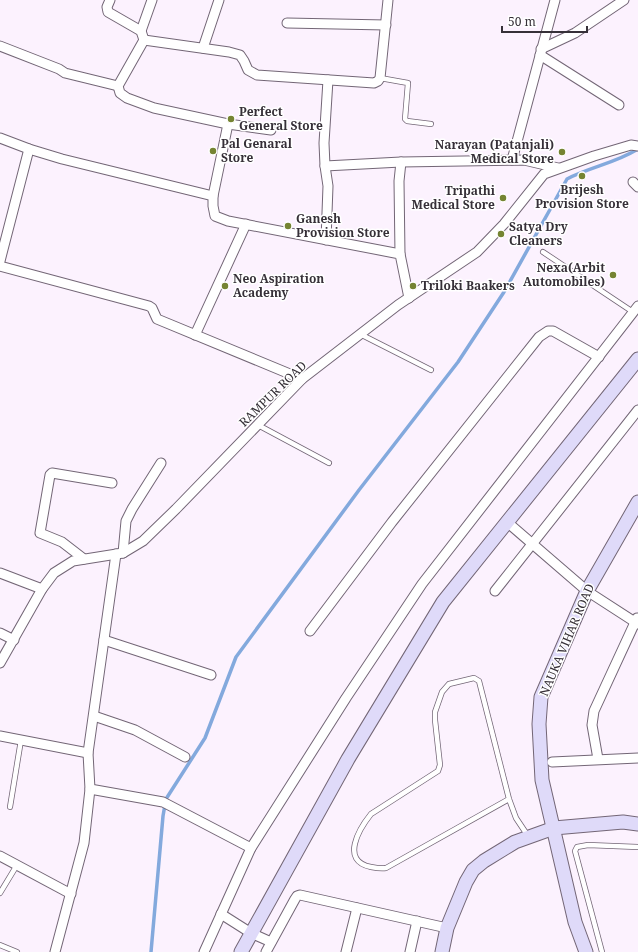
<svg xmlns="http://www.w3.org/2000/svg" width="638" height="952" font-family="'Noto Serif',serif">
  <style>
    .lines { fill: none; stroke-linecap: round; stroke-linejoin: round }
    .stream { stroke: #83a9dd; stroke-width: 3.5 }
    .lane-casing { stroke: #736676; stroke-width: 6 }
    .street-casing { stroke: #736676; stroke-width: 11 }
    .secondary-casing { stroke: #736676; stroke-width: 15 }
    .lane { stroke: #fff; stroke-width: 4.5 }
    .street { stroke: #fff; stroke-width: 9 }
    .secondary { stroke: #dfdaf9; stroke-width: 13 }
    .poi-dot { fill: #758432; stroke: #fff; stroke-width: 1.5 }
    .labels { text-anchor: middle; stroke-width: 3; stroke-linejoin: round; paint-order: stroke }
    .poi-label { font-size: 12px; font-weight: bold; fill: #363038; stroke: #fff; text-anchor: start }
    .street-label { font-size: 12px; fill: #363038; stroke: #fff }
  </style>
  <rect width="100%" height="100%" fill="#fcf2fe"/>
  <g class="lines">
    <!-- stream -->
    <path class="stream" d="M151,952L163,816L166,799L205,738L236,657L359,490L458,362L504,292L567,179C590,167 616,163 638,149"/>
    <defs>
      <g id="lane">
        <polyline points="380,78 408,83 405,119 407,121 431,124"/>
        <polyline points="543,252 633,312"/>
        <polyline points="360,334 431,370"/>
        <polyline points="258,425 329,463"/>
        <path d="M509,799L386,868C381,869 376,868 371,867C340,861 359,829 371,814L438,771L440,765L435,720V712L442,692L449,684L474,678L479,681L509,799L516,818L528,836"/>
        <polyline points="10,807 21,740"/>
        <polyline points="0,893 17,865"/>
        <polyline points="0,945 17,952"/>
        <polyline points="602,952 575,851 577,847 588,845 638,847"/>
      </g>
      <g id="street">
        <polyline points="110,0 107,7 108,12 141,31 144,40 118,86 120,93 127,98 154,108 228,124 271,130"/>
        <polyline points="287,23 386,25"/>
        <polyline points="141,31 152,0"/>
        <polyline points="144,40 229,52 240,55 244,61 248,70 257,75 374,83 378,81 380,78 388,0"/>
        <polyline points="0,46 59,69 65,73 118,86"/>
        <polyline points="203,48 219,0"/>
        <polyline points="541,49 575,33 624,0"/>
        <polyline points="540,55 619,105"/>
        <polyline points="0,138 29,149"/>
        <polyline points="512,160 555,0"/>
        <polyline points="325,166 401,162 524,160 558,168"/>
        <polyline points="633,182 638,187"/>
        <polyline points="213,196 228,124"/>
        <polyline points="326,240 328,186 325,166 324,143 328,80"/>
        <polyline points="400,254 399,181 401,162"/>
        <polyline points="0,261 29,149 62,159 213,196 213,206 215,216 228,221 400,254 409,298"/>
        <polyline points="0,266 149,306 152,308 157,319 302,379"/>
        <polyline points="195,335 246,224"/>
        <polyline points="507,522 587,591 638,624"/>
        <polyline points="123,553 126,521 132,509 161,463"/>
        <polyline points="84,559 62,542 40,533 50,475 52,473 112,483"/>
        <polyline points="0,573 42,589"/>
        <polyline points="495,591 638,410"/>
        <polyline points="310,631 392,522 539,337 548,331 553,331 599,357"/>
        <polyline points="0,633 14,640"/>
        <polyline points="104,640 211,675"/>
        <polyline points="0,663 42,589 54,573 73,561 123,553 143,541 176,509 302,379 398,305 477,252 504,224 544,174 594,156 631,145 638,146"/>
        <polyline points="94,716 135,730 185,757"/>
        <polyline points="0,736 88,753"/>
        <polyline points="598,759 592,725 594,711 637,618"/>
        <polyline points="552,762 638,758"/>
        <polyline points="90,789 163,802 251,848"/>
        <polyline points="0,856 71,894"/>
        <polyline points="221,914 251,933 271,942"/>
        <polyline points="55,952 84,843 90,789 88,753 116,554"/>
        <polyline points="204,952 251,848 346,698 422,584 638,306"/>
        <polyline points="266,952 295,899 297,896 300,895 447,928"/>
        <polyline points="346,952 357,908"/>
        <polyline points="410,952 417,921"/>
      </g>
      <g id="secondary">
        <polyline points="241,952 348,759 443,602 638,359"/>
        <polyline points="442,952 447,928 466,882 473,870 484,861 515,842 554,828 623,822 638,824"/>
        <polyline points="586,952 575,922 542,780 539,724 541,697 587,591 638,502"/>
      </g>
    </defs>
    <!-- lane casing -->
    <use href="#lane" class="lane-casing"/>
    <!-- street casing -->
    <use href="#street" class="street-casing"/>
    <!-- secondary casing -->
    <use href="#secondary" class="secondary-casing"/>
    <!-- lane -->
    <use href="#lane" class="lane"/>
    <!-- street -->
    <use href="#street" class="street"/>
    <!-- secondary -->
    <use href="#secondary" class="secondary"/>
  </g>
  <!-- markers -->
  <g class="poi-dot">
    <circle cx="231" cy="119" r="4"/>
    <circle cx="213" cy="151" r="4"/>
    <circle cx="562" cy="152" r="4"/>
    <circle cx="582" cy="176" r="4"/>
    <circle cx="503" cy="198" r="4"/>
    <circle cx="288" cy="226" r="4"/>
    <circle cx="501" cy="234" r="4"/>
    <circle cx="613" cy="275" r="4"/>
    <circle cx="225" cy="286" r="4"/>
    <circle cx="413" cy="286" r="4"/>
  </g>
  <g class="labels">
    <!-- poi labels -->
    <g class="poi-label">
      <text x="239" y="116">Perfect<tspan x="239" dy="14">General Store</tspan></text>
      <text x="221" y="148">Pal Genaral<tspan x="221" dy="14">Store</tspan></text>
      <text x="554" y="149" text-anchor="end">Narayan (Patanjali)<tspan x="554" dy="14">Medical Store</tspan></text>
      <text x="582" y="194" text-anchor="middle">Brijesh<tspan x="582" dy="14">Provision Store</tspan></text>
      <text x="495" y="195" text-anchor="end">Tripathi<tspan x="495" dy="14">Medical Store</tspan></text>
      <text x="296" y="223">Ganesh<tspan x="296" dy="14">Provision Store</tspan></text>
      <text x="509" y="231">Satya Dry<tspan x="509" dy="14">Cleaners</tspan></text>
      <text x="605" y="272" text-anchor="end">Nexa(Arbit<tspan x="605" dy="14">Automobiles)</tspan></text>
      <text x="233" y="283">Neo Aspiration<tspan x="233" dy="14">Academy</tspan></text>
      <text x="421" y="290">Triloki Baakers</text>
    </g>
    <!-- street labels -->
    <g class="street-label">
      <text transform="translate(273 394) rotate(-44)" y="4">RAMPUR ROAD</text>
      <text transform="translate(567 640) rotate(-67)" y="4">NAUKA VIHAR ROAD</text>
    </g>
  </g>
  <!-- scale -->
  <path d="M502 26v6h85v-6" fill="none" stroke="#363038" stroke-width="2"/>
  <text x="508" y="26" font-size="12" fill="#363038" stroke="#ffffff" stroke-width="3" paint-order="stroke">50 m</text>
</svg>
